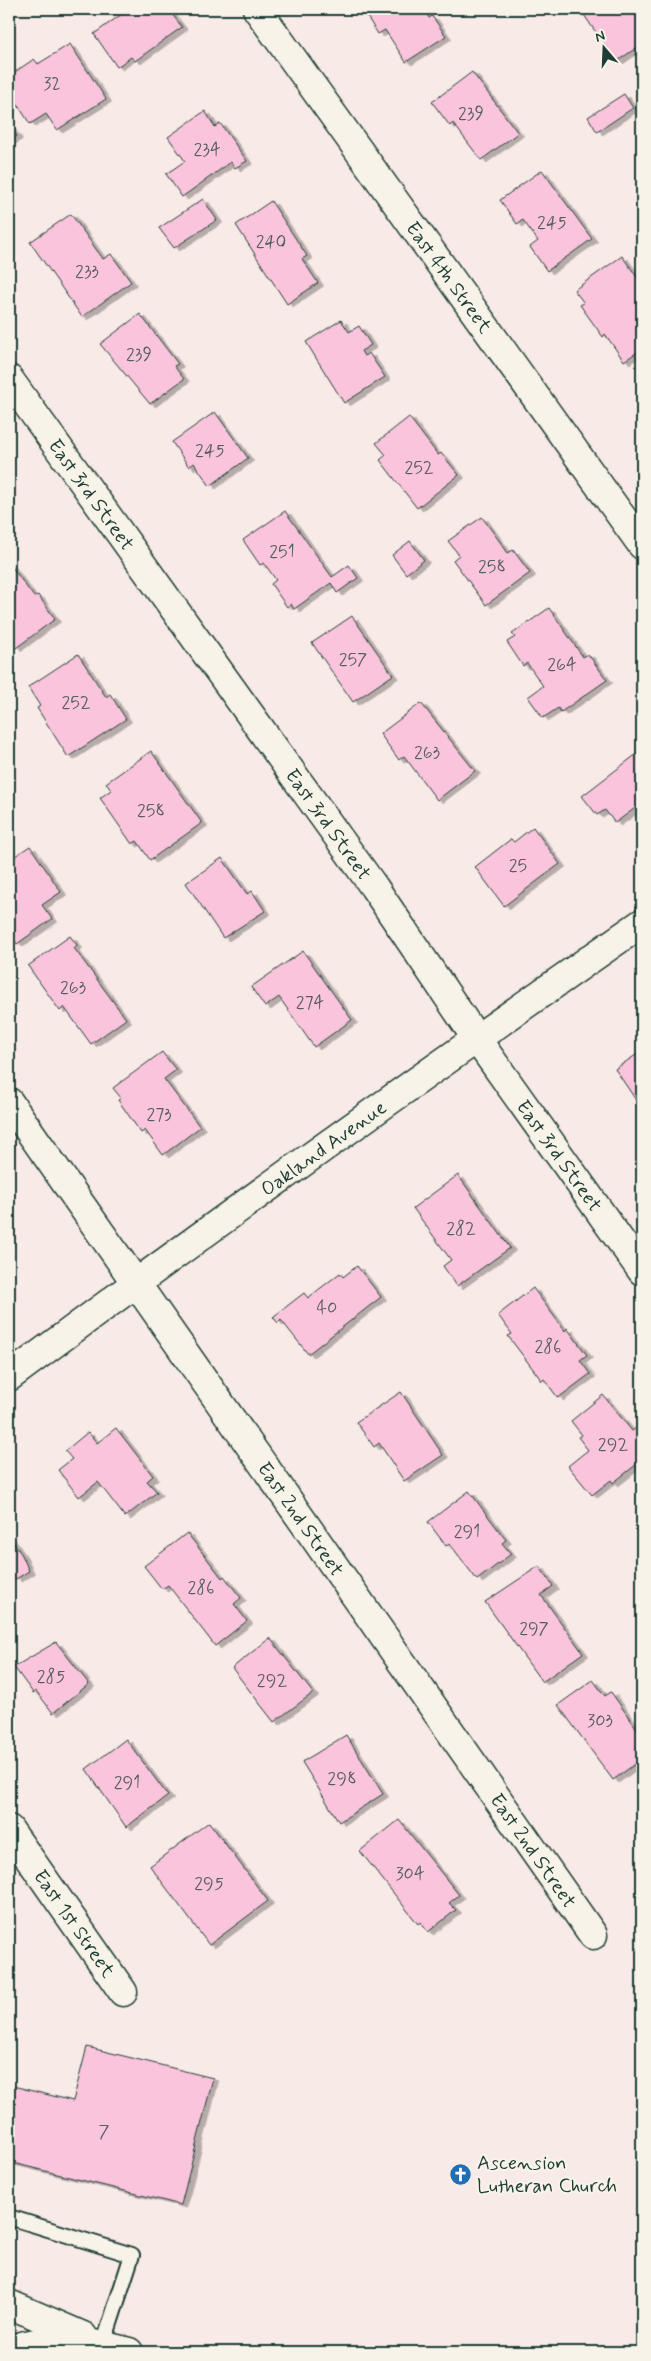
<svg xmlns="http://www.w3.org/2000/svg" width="651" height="2361" font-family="Mynerve,sans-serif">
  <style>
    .building { fill: #fbc4dd; stroke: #1f3d34; filter: url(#shadow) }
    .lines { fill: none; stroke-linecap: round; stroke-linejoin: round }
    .lane-casing { stroke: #1f3d34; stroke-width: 18 }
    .street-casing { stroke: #1f3d34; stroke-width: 31 }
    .secondary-casing { stroke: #1f3d34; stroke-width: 31 }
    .lane { stroke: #f7f3e8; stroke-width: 14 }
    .street { stroke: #f7f3e8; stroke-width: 28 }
    .secondary { stroke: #f7f3e8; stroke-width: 28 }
    .labels { text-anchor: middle; stroke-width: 4.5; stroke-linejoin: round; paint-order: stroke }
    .number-label { font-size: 18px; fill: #565f5e }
    .street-label { font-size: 20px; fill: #1f3d34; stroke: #f7f3e8 }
    .poi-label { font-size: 20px; fill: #1f3d34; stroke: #f7f3e8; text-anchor: start }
  </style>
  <defs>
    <filter id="shadow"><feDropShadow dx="5.5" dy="3" stdDeviation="0" flood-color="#0004"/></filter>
  </defs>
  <rect width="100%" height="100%" fill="#f8eae6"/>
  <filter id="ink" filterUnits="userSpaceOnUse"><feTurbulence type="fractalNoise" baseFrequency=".02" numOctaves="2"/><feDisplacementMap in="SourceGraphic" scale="10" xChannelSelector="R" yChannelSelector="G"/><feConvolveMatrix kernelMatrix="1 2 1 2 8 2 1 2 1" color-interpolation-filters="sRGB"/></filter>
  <g filter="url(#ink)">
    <!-- building -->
    <g class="building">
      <polygon points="129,9 168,9 182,27 135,61 131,57 117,67 94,34"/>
      <polygon points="362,9 424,9 429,18 432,16 446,36 406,62 385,30 378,34"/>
      <polygon points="580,9 637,9 639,12 642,10 642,44 616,62"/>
      <polygon points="70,44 106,99 57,130 46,114 30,124 9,91 9,76 34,59 38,64"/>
      <polygon points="472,72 518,133 481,160 453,123 450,126 432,102"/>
      <polygon points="624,94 633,108 597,132 588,117"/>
      <polygon points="205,111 215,127 220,123 247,161 235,168 231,162 182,197 166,174 185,161 168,137"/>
      <polygon points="9,126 17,136 9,142"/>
      <polygon points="542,170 592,239 547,271 530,247 538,241 523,220 517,224 500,200"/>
      <polygon points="203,199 217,220 174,248 159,228"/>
      <polygon points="271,201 307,256 302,259 318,283 287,304 236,225"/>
      <polygon points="71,214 103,259 111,254 131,282 82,317 30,242"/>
      <polygon points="622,256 642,284 642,349 624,361 605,334 603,337 580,305 584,303 574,290"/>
      <polygon points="140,314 178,364 174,366 184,379 150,404 100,344"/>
      <polygon points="341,320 349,332 359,326 371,345 361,351 364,356 369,353 385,377 344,403 306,342"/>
      <polygon points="215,412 248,458 210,486 194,463 189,467 172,442"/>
      <polygon points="409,417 438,455 441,453 459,475 417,508 380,460 386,455 376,443"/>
      <polygon points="285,511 332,577 349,565 358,578 337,593 331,583 294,609 291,604 287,607 271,584 276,580 264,563 260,565 243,540"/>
      <polygon points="482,517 508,553 513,550 530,573 486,605 453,560 459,555 448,541"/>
      <polygon points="410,541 424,560 406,574 392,555"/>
      <polygon points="9,563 34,597 38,595 55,619 16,648 9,638"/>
      <polygon points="549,608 583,657 588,654 607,680 561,712 558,708 543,718 528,697 543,686 527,663 523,666 507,642 515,637 512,634"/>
      <polygon points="352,616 393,675 353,702 312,643"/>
      <polygon points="78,654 106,697 110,694 126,719 68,757 37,708 40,706 28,687"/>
      <polygon points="421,703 475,771 437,800 404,756 399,760 380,734"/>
      <polygon points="642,750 642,803 615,823 605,810 597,815 582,796"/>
      <polygon points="151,751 202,823 150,860 137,841 132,844 100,798 111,790 106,783"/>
      <polygon points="533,827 560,864 504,906 475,867 511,839 514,842"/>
      <polygon points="30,846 61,892 42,905 52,919 17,944 9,932 9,860"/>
      <polygon points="222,858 247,894 252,891 265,911 223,938 186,883"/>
      <polygon points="70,936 77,945 74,948 126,1019 91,1044 64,1007 60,1011 28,966"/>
      <polygon points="303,951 352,1020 314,1047 279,997 265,1007 251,987"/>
      <polygon points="642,1051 642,1109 615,1069"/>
      <polygon points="162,1052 176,1070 164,1079 200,1127 163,1155 145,1130 141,1133 118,1100 121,1098 113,1088"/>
      <polygon points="458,1175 510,1248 457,1286 443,1266 451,1260 413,1208"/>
      <polygon points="357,1266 381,1297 308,1354 281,1320 278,1323 273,1317 304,1293 308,1298 340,1273 343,1277"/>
      <polygon points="533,1288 565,1331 567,1328 587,1355 580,1360 590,1374 558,1398 544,1379 542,1381 508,1336 512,1334 498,1315"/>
      <polygon points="401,1392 443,1455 404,1481 379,1443 374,1447 356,1422"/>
      <polygon points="603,1395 632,1431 636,1428 642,1437 642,1460 613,1483 611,1480 592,1495 568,1466 588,1450 578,1437 582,1435 571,1421"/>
      <polygon points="116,1428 153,1476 147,1481 157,1492 125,1517 98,1482 79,1497 58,1470 72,1459 65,1451 88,1432 97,1443"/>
      <polygon points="469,1491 506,1540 502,1543 511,1554 477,1580 450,1544 446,1546 428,1522"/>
      <polygon points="187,1533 222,1578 224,1576 241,1598 234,1604 247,1621 215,1646 168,1585 162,1589 144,1566"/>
      <polygon points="9,1536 22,1555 29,1571 16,1579 9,1569"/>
      <polygon points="539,1566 553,1586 541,1595 583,1653 542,1682 485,1602"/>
      <polygon points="270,1638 313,1693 274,1722 232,1668"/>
      <polygon points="56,1642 89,1684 53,1713 36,1691 33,1693 14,1667"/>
      <polygon points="593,1680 605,1696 611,1692 642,1736 642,1759 613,1780 558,1705"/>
      <polygon points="346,1735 383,1794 339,1822 302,1762"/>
      <polygon points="126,1739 168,1796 126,1827 86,1769"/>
      <polygon points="399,1820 459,1895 449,1903 456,1910 428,1932 420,1922 418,1924 360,1851"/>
      <polygon points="209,1822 268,1901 209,1945 150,1866"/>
      <polygon points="87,2047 213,2078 181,2205 9,2162 9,2085 73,2101"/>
    </g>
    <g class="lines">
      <defs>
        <polyline id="lane" points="9,2217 132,2255 103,2345"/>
        <g id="street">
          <path id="s1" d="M257,9L642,545"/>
          <path id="s2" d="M9,379L374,887L476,1038L642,1271"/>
          <path id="s3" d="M9,1102L593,1935"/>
          <path id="s4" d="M9,1377C217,1222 429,1071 642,923"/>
          <path id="s5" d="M9,1829L123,1992"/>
        </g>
        <g id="secondary">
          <polyline points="9,2304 83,2336"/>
          <path d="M9,2350C49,2335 89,2341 129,2352"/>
        </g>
      </defs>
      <!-- lane casing -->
      <use href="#lane" class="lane-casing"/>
      <!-- street casing -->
      <use href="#street" class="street-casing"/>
      <!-- secondary casing -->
      <use href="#secondary" class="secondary-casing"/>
      <!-- lane -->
      <use href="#lane" class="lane"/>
      <!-- street -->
      <use href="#street" class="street"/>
      <!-- secondary -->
      <use href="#secondary" class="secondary"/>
    </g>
  </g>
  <!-- icons -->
  <defs>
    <symbol id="church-disc" viewBox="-11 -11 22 22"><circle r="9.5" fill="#1f6fb2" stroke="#f7f3e8"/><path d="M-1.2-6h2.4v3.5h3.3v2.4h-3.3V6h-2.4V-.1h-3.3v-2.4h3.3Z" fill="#fff"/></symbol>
  </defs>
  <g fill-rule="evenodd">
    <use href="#church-disc" x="448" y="2162" width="25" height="25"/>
  </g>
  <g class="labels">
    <!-- number labels -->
    <g class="number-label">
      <text x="52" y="89">32</text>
      <text x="471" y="119">239</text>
      <text x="207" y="155">234</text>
      <text x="552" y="228">245</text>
      <text x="271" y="247">240</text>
      <text x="87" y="277">233</text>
      <text x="139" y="360">239</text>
      <text x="210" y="456">245</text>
      <text x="419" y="473">252</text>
      <text x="282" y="557">251</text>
      <text x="492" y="572">258</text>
      <text x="353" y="665">257</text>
      <text x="562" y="670">264</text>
      <text x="76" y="708">252</text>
      <text x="427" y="758">263</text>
      <text x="151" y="816">258</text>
      <text x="518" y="871">25</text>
      <text x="73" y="993">263</text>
      <text x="310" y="1008">274</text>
      <text x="159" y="1120">273</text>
      <text x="461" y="1234">282</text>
      <text x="327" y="1313">40</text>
      <text x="548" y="1352">286</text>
      <text x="613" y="1450">292</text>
      <text x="467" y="1537">291</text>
      <text x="201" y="1593">286</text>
      <text x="534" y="1634">297</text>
      <text x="51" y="1682">285</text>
      <text x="272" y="1686">292</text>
      <text x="600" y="1726">303</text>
      <text x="342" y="1784">298</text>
      <text x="127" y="1788">291</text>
      <text x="410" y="1879">304</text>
      <text x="209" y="1889">295</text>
      <text x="104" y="2137">7</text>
    </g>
    <!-- street labels -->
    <g class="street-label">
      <text dy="7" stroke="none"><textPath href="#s1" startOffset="330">East 4th Street</textPath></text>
      <text dy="7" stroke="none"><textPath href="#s2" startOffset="142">East 3rd Street</textPath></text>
      <text dy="7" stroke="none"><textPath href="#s2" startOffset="548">East 3rd Street</textPath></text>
      <text dy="7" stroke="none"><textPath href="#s4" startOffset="389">Oakland Avenue</textPath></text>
      <text dy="7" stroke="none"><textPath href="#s2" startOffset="952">East 3rd Street</textPath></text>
      <text dy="7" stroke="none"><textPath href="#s3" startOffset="509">East 2nd Street</textPath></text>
      <text dy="7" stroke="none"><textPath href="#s3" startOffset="914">East 2nd Street</textPath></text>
      <text dy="7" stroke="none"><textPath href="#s5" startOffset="115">East 1st Street</textPath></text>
    </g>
    <!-- poi labels -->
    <g class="poi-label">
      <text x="477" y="2169">Ascension<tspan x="477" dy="23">Lutheran Church</tspan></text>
    </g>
  </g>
  <!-- margin -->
  <rect width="651" height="2361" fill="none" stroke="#f7f3e8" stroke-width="30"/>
  <rect x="15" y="15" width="621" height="2331" fill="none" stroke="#1f3d34" stroke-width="2" filter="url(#ink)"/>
  <!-- north arrow -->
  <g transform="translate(604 48) rotate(341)" stroke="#f7f3e8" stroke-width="4" paint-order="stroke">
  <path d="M0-4L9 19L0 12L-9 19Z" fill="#1f3d34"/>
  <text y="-8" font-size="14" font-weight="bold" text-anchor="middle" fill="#1f3d34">N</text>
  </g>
</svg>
